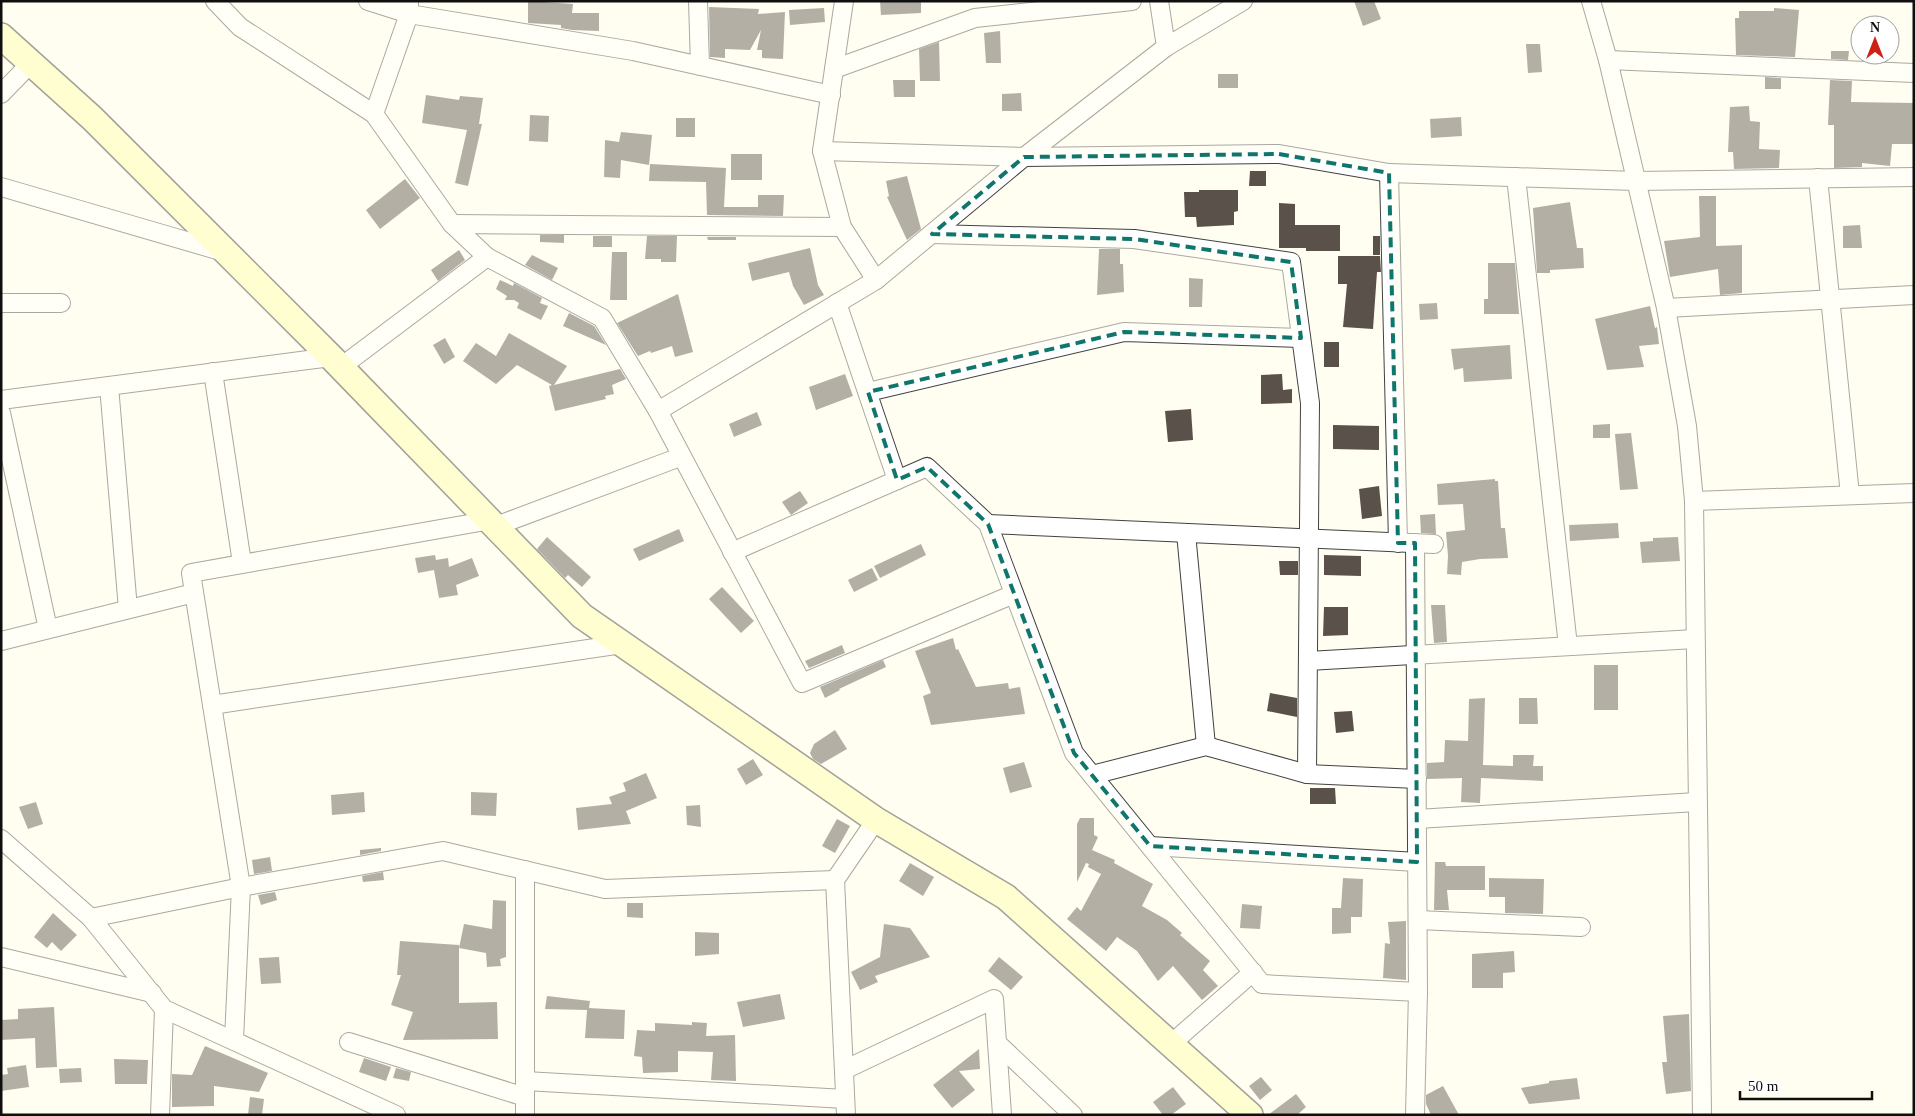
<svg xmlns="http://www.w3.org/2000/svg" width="1915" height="1116" font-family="'Times New Roman',serif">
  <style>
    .building { fill: #59514a }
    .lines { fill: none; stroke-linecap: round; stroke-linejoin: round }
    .street-casing { stroke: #424242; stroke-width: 20 }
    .secondary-casing { stroke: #313131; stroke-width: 28 }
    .street { stroke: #fff; stroke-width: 18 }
    .secondary { stroke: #ffffac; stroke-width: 25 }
    .marked { fill: none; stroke: #0f766e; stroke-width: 4; stroke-dasharray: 10 6; stroke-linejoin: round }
  </style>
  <rect width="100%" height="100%" fill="#fffef1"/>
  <!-- building -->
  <g class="building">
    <polygon points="528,1 573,4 572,13 599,13 599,31 572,30 561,28 561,25 528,23"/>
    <polygon points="880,1 921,1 921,13 881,15"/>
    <polygon points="1354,1 1374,1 1381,19 1363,26"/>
    <polygon points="709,7 759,9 758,14 785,12 783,59 762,58 762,50 757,50 761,30 750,50 725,49 725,58 710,57"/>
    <polygon points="824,8 825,22 790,25 789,10"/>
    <polygon points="1774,8 1799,10 1795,57 1736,55 1735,18 1739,18 1739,11 1774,11"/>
    <polygon points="1000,31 1001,63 986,63 984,33"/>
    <polygon points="939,42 940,81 920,81 919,49"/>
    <polygon points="1526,44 1540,44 1542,72 1528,73"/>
    <polygon points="1831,51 1849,51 1848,60 1831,59"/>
    <rect x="1218" y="74" width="20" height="14"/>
    <polygon points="1765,77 1781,78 1781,89 1765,89"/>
    <polygon points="893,80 915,80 915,97 894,97"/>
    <polygon points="1830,80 1852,81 1851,102 1914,103 1914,144 1892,144 1890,166 1862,163 1862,167 1834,168 1834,125 1828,125"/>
    <polygon points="1021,93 1022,111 1002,111 1002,94"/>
    <polygon points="426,95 459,100 460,96 483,98 479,124 482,124 468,186 455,183 467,130 422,123"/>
    <polygon points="1749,106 1750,121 1760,122 1759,149 1780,150 1779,168 1734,169 1733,152 1728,152 1730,107"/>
    <polygon points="530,115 549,116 548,142 529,141"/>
    <polygon points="1461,117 1462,136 1431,138 1430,119"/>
    <rect x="676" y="118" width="19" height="19"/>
    <polygon points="621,132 652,135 649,165 621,160 620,178 604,177 605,140 619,142"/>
    <rect x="731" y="154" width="31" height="26"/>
    <polygon points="650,164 726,168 724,207 758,207 758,195 784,195 783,216 707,215 706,182 649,181"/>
    <polygon points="1250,171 1266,171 1266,186 1249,186"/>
    <polygon points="907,176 921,229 907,240 887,197 889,196 886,181"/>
    <polygon points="405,179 420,198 380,229 366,210"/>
    <polygon points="1199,190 1238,190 1238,211 1234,212 1234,225 1197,227 1196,217 1185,217 1184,192 1199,192"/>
    <polygon points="1699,196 1716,196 1716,246 1742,245 1742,293 1720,295 1718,269 1670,277 1664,241 1700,237"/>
    <polygon points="1570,202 1577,248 1583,248 1584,268 1550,270 1550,273 1537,273 1533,208"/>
    <polygon points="1279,203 1295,204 1295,225 1340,225 1340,251 1306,251 1306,248 1279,248"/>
    <polygon points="1860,225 1862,248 1843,248 1843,226"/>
    <polygon points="540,235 564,235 564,243 540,242"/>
    <rect x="593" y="236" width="19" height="11"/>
    <polygon points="647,236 677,236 676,262 661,262 661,259 645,259"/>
    <rect x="1373" y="236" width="7" height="19"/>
    <polygon points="707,237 736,237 736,240 708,240"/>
    <polygon points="810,248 818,285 824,295 804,305 793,286 789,272 752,281 748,263"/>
    <polygon points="1099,249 1120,249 1120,264 1123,264 1124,292 1097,295"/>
    <polygon points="459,250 465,260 438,281 431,270"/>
    <polygon points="612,252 627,252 627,300 610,300"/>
    <polygon points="532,255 558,268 552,280 525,265"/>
    <polygon points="1338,256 1380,256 1381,272 1377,272 1373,329 1343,327 1347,284 1338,284"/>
    <polygon points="1488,263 1515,263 1519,314 1484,314 1484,299 1488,299"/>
    <polygon points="1189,278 1203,279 1202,307 1189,307"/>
    <polygon points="500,280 513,286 514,283 542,298 540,303 548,306 541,320 517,308 519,303 514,300 505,300 507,296 496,289"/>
    <polygon points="678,294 693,352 675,357 672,346 651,353 650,351 638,356 617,323"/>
    <polygon points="1437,303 1438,319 1420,320 1419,304"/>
    <polygon points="1650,306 1655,328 1657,327 1659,344 1639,346 1644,367 1607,370 1595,319"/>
    <polygon points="569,313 594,326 606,345 563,326"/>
    <polygon points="509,333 567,366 554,385 620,369 626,379 612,385 614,394 605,396 606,399 555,411 549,386 552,385 517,365 496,384 463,361 476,343 496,356"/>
    <polygon points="445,338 455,357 444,364 433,345"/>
    <rect x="1324" y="342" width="15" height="25"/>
    <polygon points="1510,345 1512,379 1464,382 1463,368 1454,370 1451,349"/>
    <polygon points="845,374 853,396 816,410 809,387"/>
    <polygon points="1282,374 1283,390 1292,389 1292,403 1261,404 1261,375"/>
    <polygon points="1191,409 1193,440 1168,442 1165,411"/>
    <polygon points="757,412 762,425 734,437 729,424"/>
    <polygon points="1610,424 1610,438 1593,438 1593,425"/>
    <polygon points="1333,425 1379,426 1379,450 1333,449"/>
    <polygon points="1631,433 1638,489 1620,490 1615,434"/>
    <polygon points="1495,479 1495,481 1498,481 1501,528 1505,528 1508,558 1480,559 1462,562 1461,575 1447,574 1448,556 1446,532 1465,530 1463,504 1438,505 1437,484"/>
    <polygon points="1379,486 1382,516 1362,519 1359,489"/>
    <polygon points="800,491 808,503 791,515 782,502"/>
    <polygon points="1435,514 1436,534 1421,533 1420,515"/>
    <polygon points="1618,523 1619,538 1570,541 1569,525"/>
    <polygon points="679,529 684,541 639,561 633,549"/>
    <polygon points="547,537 591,577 582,587 568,575 565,578 537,549"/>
    <polygon points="1678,537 1680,561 1642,563 1640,542 1653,541 1653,538"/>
    <polygon points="921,544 926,555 880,578 874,566"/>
    <polygon points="435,555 436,560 448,558 449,567 472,558 479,576 456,585 458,595 439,598 434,570 418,573 415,558"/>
    <polygon points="1324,555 1361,556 1361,576 1324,575"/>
    <polygon points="1279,561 1298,561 1298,575 1280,575"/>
    <polygon points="872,568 878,580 854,592 848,580"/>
    <polygon points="722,587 754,621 741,633 709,599"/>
    <polygon points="1431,605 1445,605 1447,642 1434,643"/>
    <polygon points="1324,607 1348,607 1348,635 1323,636"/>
    <polygon points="953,638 956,650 958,649 976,687 1008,683 1009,689 1020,687 1025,714 931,725 923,696 931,693 915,651"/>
    <polygon points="842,645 845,653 809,668 805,661"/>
    <polygon points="883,660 886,667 839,689 840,690 825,698 820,687"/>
    <rect x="1594" y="665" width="24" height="45"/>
    <polygon points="1270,693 1297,698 1297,717 1267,711"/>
    <polygon points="1485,698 1483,765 1513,766 1513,755 1534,755 1533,766 1543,766 1543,781 1481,778 1480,803 1461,802 1462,778 1427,779 1427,763 1444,762 1445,740 1468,741 1469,699"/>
    <polygon points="1519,698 1537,698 1538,724 1519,724"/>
    <polygon points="1352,711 1354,731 1336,733 1334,712"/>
    <polygon points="835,730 847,749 821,764 813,759 810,753 814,744"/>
    <polygon points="753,759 763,775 746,785 737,769"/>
    <polygon points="1024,762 1032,787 1010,793 1003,768"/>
    <polygon points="646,773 657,798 626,811 631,824 578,830 576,808 612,804 609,797 626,791 623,783"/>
    <polygon points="1310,788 1335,788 1336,804 1310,804"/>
    <polygon points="364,792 365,812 332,815 331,795"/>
    <polygon points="471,792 497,793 496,816 471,815"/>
    <polygon points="36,802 43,824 28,829 19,807"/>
    <polygon points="700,805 701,827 687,825 686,806"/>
    <polygon points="1080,818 1094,818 1094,835 1098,837 1092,850 1115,860 1114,863 1153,884 1142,906 1167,920 1182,933 1180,935 1210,961 1203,970 1218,986 1202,1000 1173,966 1158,981 1137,951 1117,937 1106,951 1067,919 1077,907 1081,911 1101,874 1088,867 1089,864 1086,863 1077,882 1077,824"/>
    <polygon points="837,819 850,826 835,853 822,846"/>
    <polygon points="381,848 381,851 360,855 360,850"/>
    <polygon points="270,857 272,871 254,874 252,860"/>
    <polygon points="1435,862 1445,862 1446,866 1485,866 1485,890 1447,890 1449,910 1434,910"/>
    <polygon points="910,863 934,877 923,896 899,881"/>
    <polygon points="383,872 384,880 363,882 362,876"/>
    <polygon points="1343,878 1363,879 1362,917 1351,917 1351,933 1332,934 1332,908 1341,908"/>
    <polygon points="1489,878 1544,879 1543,914 1505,913 1505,897 1489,897"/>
    <polygon points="275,892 277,900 261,905 258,895"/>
    <polygon points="493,900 506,901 506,957 500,959 501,966 487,967 486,953 459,948 464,924 492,929"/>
    <polygon points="627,903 643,903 643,918 627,917"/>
    <polygon points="1242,904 1262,906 1260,929 1240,928"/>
    <polygon points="53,913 77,935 61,951 52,942 47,948 34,937"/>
    <polygon points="1406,921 1406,980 1383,978 1385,943 1390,944 1388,922"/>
    <polygon points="884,924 910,928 930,957 875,976 878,982 860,990 851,972 880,957"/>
    <polygon points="695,932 719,933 719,954 695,956"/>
    <polygon points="400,941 459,945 459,1003 497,1002 498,1039 403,1040 413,1012 391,1005 401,975 397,975"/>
    <polygon points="1514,951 1515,972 1503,973 1503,988 1472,988 1472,954"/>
    <polygon points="279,957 281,983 261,984 259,958"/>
    <polygon points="999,957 1023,977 1011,990 988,971"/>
    <polygon points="780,994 785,1019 743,1027 737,1002"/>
    <polygon points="547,996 590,1001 589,1008 625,1010 624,1039 585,1038 587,1010 545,1009"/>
    <polygon points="54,1007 57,1067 36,1068 35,1038 1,1040 1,1020 18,1019 18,1009"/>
    <polygon points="1689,1014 1691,1091 1666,1094 1662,1062 1667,1062 1663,1016"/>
    <polygon points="692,1022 707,1023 706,1036 735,1035 736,1081 711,1080 713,1052 678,1051 678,1072 643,1073 642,1057 634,1056 637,1030 655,1031 655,1023 692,1025"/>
    <polygon points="205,1046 268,1073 259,1092 214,1086 214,1106 172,1107 172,1074 192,1075"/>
    <polygon points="979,1049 980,1069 959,1071 975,1090 952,1108 933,1085"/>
    <polygon points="364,1058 391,1067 386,1081 359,1072"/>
    <polygon points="114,1059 148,1060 147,1084 115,1084"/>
    <polygon points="26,1065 29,1087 1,1091 1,1075 8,1074 7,1068"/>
    <polygon points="81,1068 82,1082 60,1083 59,1069"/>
    <polygon points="396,1068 411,1072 409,1081 393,1078"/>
    <polygon points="1261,1077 1272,1090 1260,1100 1249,1086"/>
    <polygon points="1577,1078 1580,1099 1529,1104 1521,1088 1549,1083 1549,1081"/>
    <polygon points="1443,1086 1459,1115 1431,1115 1426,1104 1426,1095"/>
    <polygon points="1173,1087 1186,1104 1171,1115 1163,1115 1153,1102"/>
    <polygon points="1296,1094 1306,1107 1297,1115 1268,1115"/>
    <polygon points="250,1097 264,1099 262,1115 248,1115"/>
  </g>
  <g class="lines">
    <defs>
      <g id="street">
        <polyline points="215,1 240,27 374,114 452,224 487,257 602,318 658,411 802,683 1014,594"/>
        <polyline points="368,1 409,14 633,51 831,95"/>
        <polyline points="698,1 700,66"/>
        <polyline points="844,1 822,151 842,227 876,280"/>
        <polyline points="1159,1 1166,47"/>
        <polyline points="1591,1 1608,60 1666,308 1687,426 1694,501 1702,1115"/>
        <polyline points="1608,60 1914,73"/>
        <polyline points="834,69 975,18 1132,1"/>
        <polyline points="1,94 31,63"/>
        <polyline points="374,114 409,14 409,1"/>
        <polyline points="822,151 1024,157 1279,154 1389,173 1636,181 1914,177"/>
        <polyline points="1389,173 1398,543"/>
        <polyline points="1516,177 1568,646"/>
        <polyline points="1818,178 1850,495"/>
        <polyline points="1,187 224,252"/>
        <polyline points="452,224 842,227"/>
        <polyline points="932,234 1134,239 1291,262 1310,403 1307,774"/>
        <polyline points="1,303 61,303"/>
        <polyline points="837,303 897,480"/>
        <polyline points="1666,308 1914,295"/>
        <polyline points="341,367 487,257"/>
        <polyline points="213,372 242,563"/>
        <polyline points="109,386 128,609"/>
        <polyline points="868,392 1124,332 1301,338"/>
        <polyline points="1,400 331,357"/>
        <polyline points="658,411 876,280 1024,157 1166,47 1243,1"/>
        <polyline points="1,413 48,629"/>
        <polyline points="1694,501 1914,493"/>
        <polyline points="988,524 1434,544"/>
        <polyline points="496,526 680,457"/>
        <polyline points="1186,533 1206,746"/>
        <polyline points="1415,543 1418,992 1415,1115"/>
        <polyline points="732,552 927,467 988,524 1074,753 1262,984 1418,992"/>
        <polyline points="1,641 194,593"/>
        <polyline points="1308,661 1695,639"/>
        <polyline points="212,705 622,644"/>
        <polyline points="1092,775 1206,746 1307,774 1417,779"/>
        <polyline points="1417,819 1697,802"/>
        <polyline points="1,839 91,918 164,1009 396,1115"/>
        <polyline points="1150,846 1417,862"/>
        <polyline points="91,918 241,887 443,851 605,889 835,880"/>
        <polyline points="1418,920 1581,927"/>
        <polyline points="1,957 152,993"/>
        <polyline points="234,1040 241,887 191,573 491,520"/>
        <polyline points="349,1042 525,1097"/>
        <polyline points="997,1043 1073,1115"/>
        <polyline points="1171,1044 1253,972"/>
        <polyline points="844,1070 994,999 1002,1115"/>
        <polyline points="525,1081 845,1099"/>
        <polyline points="160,1115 164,1009"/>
        <polyline points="525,1115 525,870"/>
        <polyline points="846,1115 835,880 876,820"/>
      </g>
      <polyline id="secondary" points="1,36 92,118 331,357 582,616 876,820 1006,897 1250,1115"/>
    </defs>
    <!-- street casing -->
    <use href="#street" class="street-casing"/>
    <!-- secondary casing -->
    <use href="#secondary" class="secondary-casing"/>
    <!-- street -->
    <use href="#street" class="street"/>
    <!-- secondary -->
    <use href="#secondary" class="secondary"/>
  </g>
  <!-- marked area -->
  <path d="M0 0H1915V1116H0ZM1279,154L1389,173L1398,543H1415L1417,862L1150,846L1074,753L988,524L927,467L897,480L868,392L1124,332L1301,338L1291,262L1134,239L932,234L1024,157Z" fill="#fffef1" fill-opacity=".55" fill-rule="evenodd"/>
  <path class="marked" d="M1279,154L1389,173L1398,543H1415L1417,862L1150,846L1074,753L988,524L927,467L897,480L868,392L1124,332L1301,338L1291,262L1134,239L932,234L1024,157Z"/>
  <!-- border -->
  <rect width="1915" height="1116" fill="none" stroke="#0f0f0f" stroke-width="5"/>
  <!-- north arrow -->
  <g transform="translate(1875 40)"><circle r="24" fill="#ffffff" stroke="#9f9f9f"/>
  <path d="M0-4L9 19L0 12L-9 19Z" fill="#cf2217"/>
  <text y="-8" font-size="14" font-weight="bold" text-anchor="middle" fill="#0f0f0f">N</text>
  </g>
  <!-- scale -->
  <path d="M1740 1091v8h132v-8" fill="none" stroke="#0f0f0f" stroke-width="2.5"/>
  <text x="1748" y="1091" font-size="15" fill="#0f0f0f" stroke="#ffffff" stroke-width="4" paint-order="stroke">50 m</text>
</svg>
